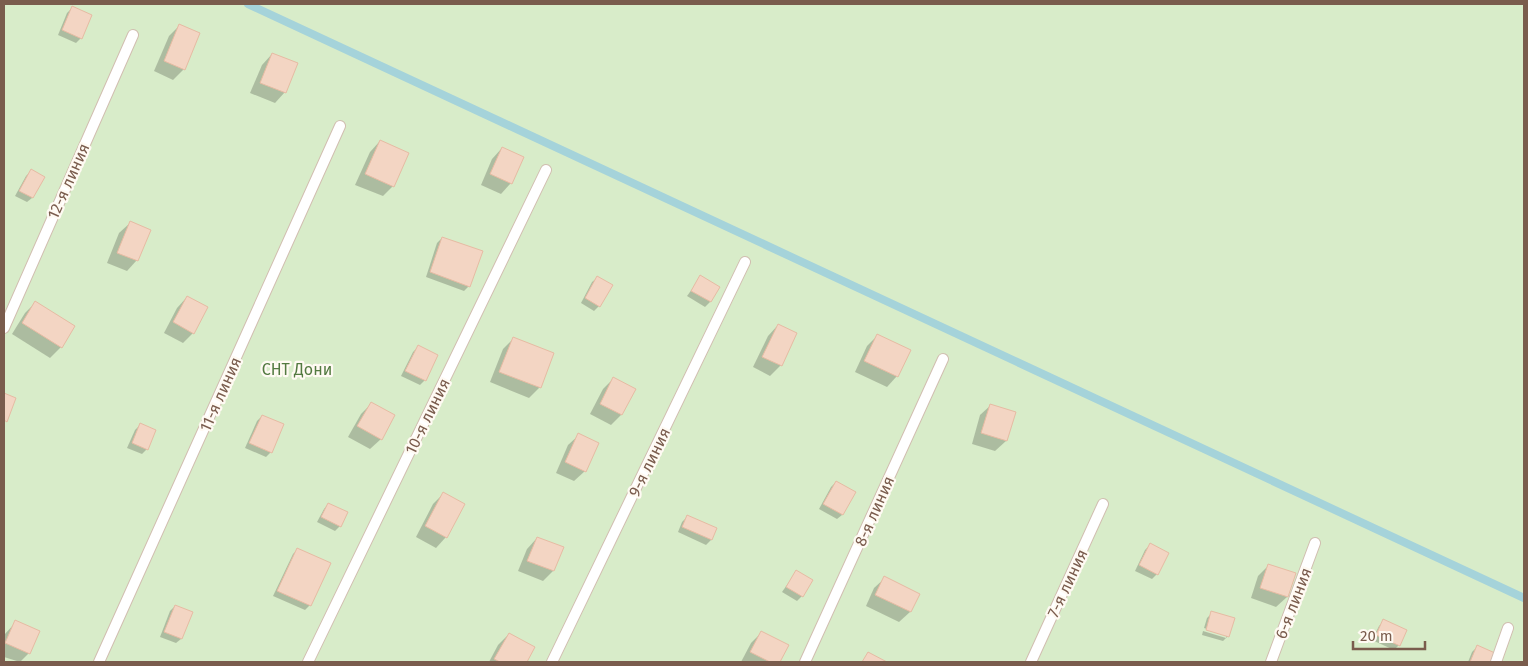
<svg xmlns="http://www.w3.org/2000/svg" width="1528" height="666" font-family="'Fira Sans',sans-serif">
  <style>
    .green { fill: #d8ecc9 }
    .shadow { fill: #0003 }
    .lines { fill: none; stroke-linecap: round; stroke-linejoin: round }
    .stream { stroke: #a5d3da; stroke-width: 8 }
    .building { fill: #f3d5c3; stroke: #e6bba3 }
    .lane-casing { stroke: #d1beb0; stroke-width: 12 }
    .lane { stroke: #fff; stroke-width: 10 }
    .labels { text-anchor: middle; stroke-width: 4.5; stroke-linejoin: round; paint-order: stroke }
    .street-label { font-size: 16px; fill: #7a5c4d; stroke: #fffaf3 }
    .park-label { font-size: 16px; fill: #537a41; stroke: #fffaf3 }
  </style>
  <rect width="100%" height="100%" fill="#fdf6ec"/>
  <!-- green -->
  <rect class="green" x="4" y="4" width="1520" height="658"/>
  <!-- shadow -->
  <g class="shadow">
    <polygon points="72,8 81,38 76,43 58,35 67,13"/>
    <polygon points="179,26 184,69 173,80 154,71 169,36"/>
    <polygon points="272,54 285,92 275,103 250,93 262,65"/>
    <polygon points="380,141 393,186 383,196 355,185 370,152"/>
    <polygon points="502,148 511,183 501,194 481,185 492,159"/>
    <polygon points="31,171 32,198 27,202 15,196 26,176"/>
    <polygon points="130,223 137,260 127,271 107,263 119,233"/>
    <polygon points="442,238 469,286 464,291 426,277 437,243"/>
    <polygon points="701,277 718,287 710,302 705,307 687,296"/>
    <polygon points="597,278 599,306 594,311 581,303 592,282"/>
    <polygon points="187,297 193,333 183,343 164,333 177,308"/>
    <polygon points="35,303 73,327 61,347 50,358 12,334 25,313"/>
    <polygon points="778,325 781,365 770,376 753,367 768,336"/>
    <polygon points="878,335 897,376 887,387 855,372 867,346"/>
    <polygon points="513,339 540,387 529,398 490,382 503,349"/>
    <polygon points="418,347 425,380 420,385 401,376 413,352"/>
    <polygon points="613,379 634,390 621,415 611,425 590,414 603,389"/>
    <polygon points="371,404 381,439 370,449 348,437 361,414"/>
    <polygon points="991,405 1014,412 1006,441 995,451 972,444 980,415"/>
    <polygon points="262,416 271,452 266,457 245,448 257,421"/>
    <polygon points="140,425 155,431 147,449 142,454 127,448 135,430"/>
    <polygon points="579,435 585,471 574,481 556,473 568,445"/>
    <polygon points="836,482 854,492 842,515 837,519 819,509 831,487"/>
    <polygon points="443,494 446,537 436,548 416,537 433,504"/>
    <polygon points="328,504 340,526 335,531 317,522 324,509"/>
    <polygon points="687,517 716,529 711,540 706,545 678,532 682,522"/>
    <polygon points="537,538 553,571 543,581 518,571 527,549"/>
    <polygon points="1150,545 1157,574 1152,579 1135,571 1145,550"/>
    <polygon points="298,549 329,564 310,605 305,610 273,596 293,554"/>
    <polygon points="1269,565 1294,574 1287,597 1276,607 1251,598 1258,576"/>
    <polygon points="796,572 802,596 797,601 782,592"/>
    <polygon points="885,578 918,594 910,612 899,622 866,606 874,588"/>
    <polygon points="175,606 181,639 176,643 160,637 170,611"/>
    <polygon points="1212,613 1228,636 1223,641 1202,635 1203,631 1226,638 1226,635 1204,628 1207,618"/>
    <polygon points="1384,621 1399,645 1394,650 1372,640 1379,626"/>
    <polygon points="16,622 29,653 20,662 4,657 4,635"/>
    <polygon points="761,633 787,646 779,662 741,662 751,643"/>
    <polygon points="509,634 533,648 525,662 489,662 498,645"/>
    <polygon points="1477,647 1493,654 1490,662 1468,662 1472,652"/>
  </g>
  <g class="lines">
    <!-- stream -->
    <polyline class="stream" points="248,4 1524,598"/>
  </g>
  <!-- building -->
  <g class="building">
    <polygon points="72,6 92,15 82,39 62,30"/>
    <polygon points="179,24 200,33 185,70 164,61"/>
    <polygon points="272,53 298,63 286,93 260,83"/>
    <polygon points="380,140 409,153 394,187 365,174"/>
    <polygon points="502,147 524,157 512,184 490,174"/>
    <polygon points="31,169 45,177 33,198 19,191"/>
    <polygon points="130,221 151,230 138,261 117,253"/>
    <polygon points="442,237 483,251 470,287 430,272"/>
    <polygon points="700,275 720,287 711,302 691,291"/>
    <polygon points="597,276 613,285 600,307 585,298"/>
    <polygon points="187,296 208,307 194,334 173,322"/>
    <polygon points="35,301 75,326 62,348 22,323"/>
    <polygon points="778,324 797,333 782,366 762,357"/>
    <polygon points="877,334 911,350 898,377 864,361"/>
    <polygon points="513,337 554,353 541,388 499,372"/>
    <polygon points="418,345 438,355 426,381 405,371"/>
    <polygon points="613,377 636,389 622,415 600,404"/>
    <polygon points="4,393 16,398 7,422 4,420"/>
    <polygon points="371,402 395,415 382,440 357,426"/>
    <polygon points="990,404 1016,412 1007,441 981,433"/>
    <polygon points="262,415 284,424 272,453 249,443"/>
    <polygon points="140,423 156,430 148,450 132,443"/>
    <polygon points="578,433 599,443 586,472 565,462"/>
    <polygon points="836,481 856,492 843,515 823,504"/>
    <polygon points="443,492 465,504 447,538 425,526"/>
    <polygon points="328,503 348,512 341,527 321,517"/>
    <polygon points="687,515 717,528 712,540 682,527"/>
    <polygon points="537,537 564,547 554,571 527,561"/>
    <polygon points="1150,543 1169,553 1158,575 1139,565"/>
    <polygon points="297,548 331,563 311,606 277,591"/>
    <polygon points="1268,564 1296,573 1288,597 1260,588"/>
    <polygon points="796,570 813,580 803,597 786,587"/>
    <polygon points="884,576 920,594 911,612 875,595"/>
    <polygon points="175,605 193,612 182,639 164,632"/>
    <polygon points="1211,611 1235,618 1229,637 1206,630"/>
    <polygon points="1383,619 1407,630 1400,646 1376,635"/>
    <polygon points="15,620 40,631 30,654 5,643"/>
    <polygon points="761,631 789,645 780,662 770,662 750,652"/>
    <polygon points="509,633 535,647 527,662 500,662 494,659"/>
    <polygon points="1477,645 1495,653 1491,662 1470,662"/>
    <polygon points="868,652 887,662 862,662"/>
  </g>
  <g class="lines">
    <defs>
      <g id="lane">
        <polyline points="4,328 133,35"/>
        <polyline points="99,662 340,126"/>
        <polyline points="308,662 546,170"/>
        <polyline points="552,662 745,262"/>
        <polyline points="805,662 943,359"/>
        <polyline points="1031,662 1103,504"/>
        <polyline points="1271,662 1315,543"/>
        <polyline points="1496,662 1508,628"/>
      </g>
    </defs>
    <!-- lane casing -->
    <use href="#lane" class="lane-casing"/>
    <!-- lane -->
    <use href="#lane" class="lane"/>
  </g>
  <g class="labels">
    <!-- street labels -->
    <g class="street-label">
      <text transform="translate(68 181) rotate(-66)" y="6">12-я линия</text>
      <text transform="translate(220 394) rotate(-66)" y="6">11-я линия</text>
      <text transform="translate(427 416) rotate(-64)" y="6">10-я линия</text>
      <text transform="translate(649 462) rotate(-64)" y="6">9-я линия</text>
      <text transform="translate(874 511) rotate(-66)" y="6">8-я линия</text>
      <text transform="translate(1067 583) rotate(-65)" y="6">7-я линия</text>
      <text transform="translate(1293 603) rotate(-69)" y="6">6-я линия</text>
    </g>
    <!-- park labels -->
    <g class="park-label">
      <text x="297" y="375">СНТ Дони</text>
    </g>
  </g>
  <!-- border -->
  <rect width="1528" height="666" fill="none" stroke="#7a5c4d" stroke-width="10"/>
  <!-- scale -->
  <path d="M1353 641v8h72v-8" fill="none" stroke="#7a5c4d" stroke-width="2.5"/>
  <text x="1360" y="641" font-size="15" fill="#7a5c4d" stroke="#fffaf3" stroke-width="4" paint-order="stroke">20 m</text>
</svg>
